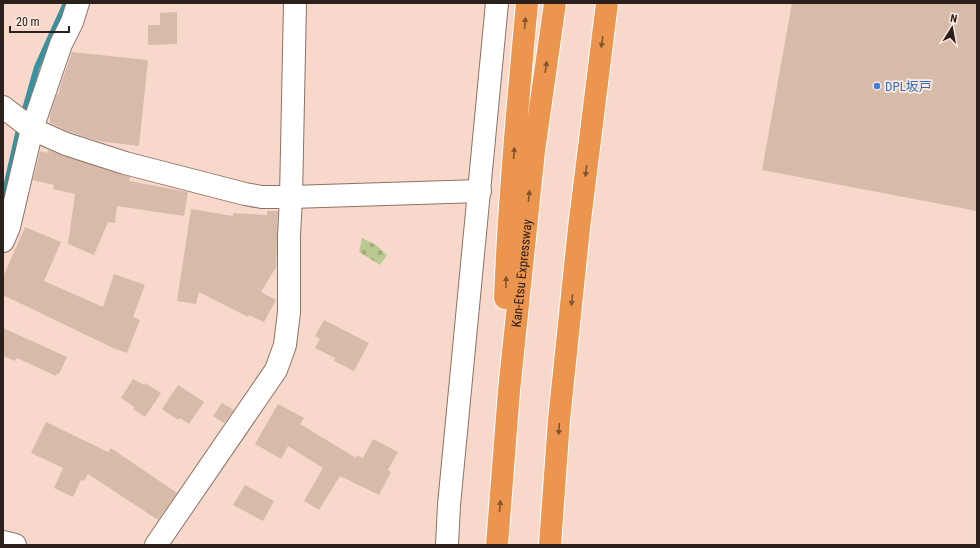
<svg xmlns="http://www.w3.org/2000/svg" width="980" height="548" font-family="'Roboto Condensed','Noto Sans JP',sans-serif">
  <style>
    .cemetery { fill: url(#cemetery-stones) }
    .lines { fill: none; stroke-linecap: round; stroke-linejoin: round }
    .stream { stroke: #39929f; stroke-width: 6 }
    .building { fill: #d7bba9 }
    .street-casing { stroke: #8e7266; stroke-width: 24 }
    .secondary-casing { stroke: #8e7266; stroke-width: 24 }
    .highway-casing { stroke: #fff; stroke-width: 24 }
    .street { stroke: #fff; stroke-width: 22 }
    .secondary { stroke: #fff; stroke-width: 22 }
    .highway { stroke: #ec954e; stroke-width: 22 }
    .oneway { fill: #825532 }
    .shop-dot { fill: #3f7fe0; stroke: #fce9e0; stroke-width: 1.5 }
    .labels { text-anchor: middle; stroke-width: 3.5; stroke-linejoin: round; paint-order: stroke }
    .shop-label { font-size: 13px; fill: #366cbe; stroke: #fce9e0; text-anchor: start }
    .street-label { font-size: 13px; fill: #2b201b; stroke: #fce9e0 }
  </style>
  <defs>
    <pattern id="cemetery-stones" width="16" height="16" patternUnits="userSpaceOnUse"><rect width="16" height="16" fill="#bac992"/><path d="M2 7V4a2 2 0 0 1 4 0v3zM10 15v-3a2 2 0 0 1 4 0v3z" fill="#a0ac7d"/></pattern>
  </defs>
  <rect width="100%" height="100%" fill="#f8d8ca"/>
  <!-- cemetery -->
  <polygon class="cemetery" points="362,238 376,245 387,255 380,265 359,252"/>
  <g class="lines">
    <!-- stream -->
    <g class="stream">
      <polyline points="23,116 37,67 66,3"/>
      <polyline points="3,201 20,125"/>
    </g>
  </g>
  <!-- building -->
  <g class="building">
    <polygon points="792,3 977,3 977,211 762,170"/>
    <polygon points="177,12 177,44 148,45 148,25 160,25 160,13"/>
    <polygon points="72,52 148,60 139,146 98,141 70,132 50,123 50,115 57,94 59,94 60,87"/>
    <polygon points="48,150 130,177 129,181 188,192 184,216 117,206 115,223 108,222 94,255 68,244 75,194 53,189 54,185 33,180 40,151 47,153"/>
    <polygon points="191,209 233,216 233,213 267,215 267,211 278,211 276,269 275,269 261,292 276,300 264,322 249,315 248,317 199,292 196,304 177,301"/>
    <polygon points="25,227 61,242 44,281 103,307 114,274 145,285 133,317 140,320 127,353 113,348 3,295 3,277"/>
    <polygon points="324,320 369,343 354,371 334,361 335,358 315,348 320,339 315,336"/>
    <polygon points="3,328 67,357 59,374 57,373 56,376 17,358 15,361 3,356"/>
    <polygon points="133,379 144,385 145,383 161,393 145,417 133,409 134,407 121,398"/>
    <polygon points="178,385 204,402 189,424 180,418 178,420 162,409"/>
    <polygon points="222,403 234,410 224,423 213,416"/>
    <polygon points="278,404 304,418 300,424 356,458 357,455 363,458 373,439 398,452 388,470 391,472 379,495 340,476 319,510 304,501 323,468 288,446 281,459 255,444"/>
    <polygon points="46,422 108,452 111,448 177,493 158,520 88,474 84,481 81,480 73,497 54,488 63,468 31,453"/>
    <polygon points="245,485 274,501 263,521 233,505"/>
  </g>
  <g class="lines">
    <defs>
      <g id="street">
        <polyline points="3,107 32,129 66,144 125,163 245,194 262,197 291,197 480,191"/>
        <polyline points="3,241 9,227 32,129 61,44 72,22 78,3"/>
        <polyline points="156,545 276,370 285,345 289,312 289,236 291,197 295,3"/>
        <polyline points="447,545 449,505 497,3"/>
      </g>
      <polyline id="secondary" points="3,542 15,545"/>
      <g id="highway">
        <path d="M505,298C509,199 518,101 527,3"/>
        <path id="s1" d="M497,545L509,391L534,151L555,3"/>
        <polyline points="550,545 559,420 579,228 607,3"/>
      </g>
    </defs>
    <!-- street casing -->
    <use href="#street" class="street-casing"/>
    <!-- secondary casing -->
    <use href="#secondary" class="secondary-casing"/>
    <!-- highway casing -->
    <use href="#highway" class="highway-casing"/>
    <!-- street -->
    <use href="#street" class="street"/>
    <!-- secondary -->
    <use href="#secondary" class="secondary"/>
    <!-- highway -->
    <use href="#highway" class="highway"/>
  </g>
  <!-- one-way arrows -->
  <defs><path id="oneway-solid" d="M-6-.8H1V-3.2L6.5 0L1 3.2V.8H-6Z"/></defs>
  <g class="oneway">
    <use href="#oneway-solid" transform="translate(525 23) rotate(-85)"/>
    <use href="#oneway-solid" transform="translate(602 42) rotate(98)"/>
    <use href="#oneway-solid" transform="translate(546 67) rotate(-82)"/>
    <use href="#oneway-solid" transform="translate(514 153) rotate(-86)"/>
    <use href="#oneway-solid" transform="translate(586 171) rotate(97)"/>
    <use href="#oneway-solid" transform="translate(529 196) rotate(-84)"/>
    <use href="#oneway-solid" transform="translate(506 282) rotate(-88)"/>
    <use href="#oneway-solid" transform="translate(572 300) rotate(96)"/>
    <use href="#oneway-solid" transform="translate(559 429) rotate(94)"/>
    <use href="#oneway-solid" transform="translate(500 506) rotate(-85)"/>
  </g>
  <!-- markers -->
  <circle class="shop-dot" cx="877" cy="86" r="4"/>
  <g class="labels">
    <!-- shop labels -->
    <g class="shop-label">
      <text x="885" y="91">DPL坂戸</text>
    </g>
    <!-- street labels -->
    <g class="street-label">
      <text dy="5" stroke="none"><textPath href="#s1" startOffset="273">Kan-Etsu Expressway</textPath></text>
    </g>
  </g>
  <!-- border -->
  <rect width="980" height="548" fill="none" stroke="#2b201b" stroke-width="8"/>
  <!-- north arrow -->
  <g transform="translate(952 28) rotate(11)" stroke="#fce9e0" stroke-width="3" paint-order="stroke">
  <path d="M0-3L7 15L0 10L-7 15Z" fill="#2b201b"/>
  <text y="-6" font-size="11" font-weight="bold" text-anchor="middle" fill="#2b201b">N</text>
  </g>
  <!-- scale -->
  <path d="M10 26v6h59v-6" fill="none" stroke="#2b201b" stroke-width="2"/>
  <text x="16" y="26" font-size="12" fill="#2b201b" stroke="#fce9e0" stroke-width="3" paint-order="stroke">20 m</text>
</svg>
